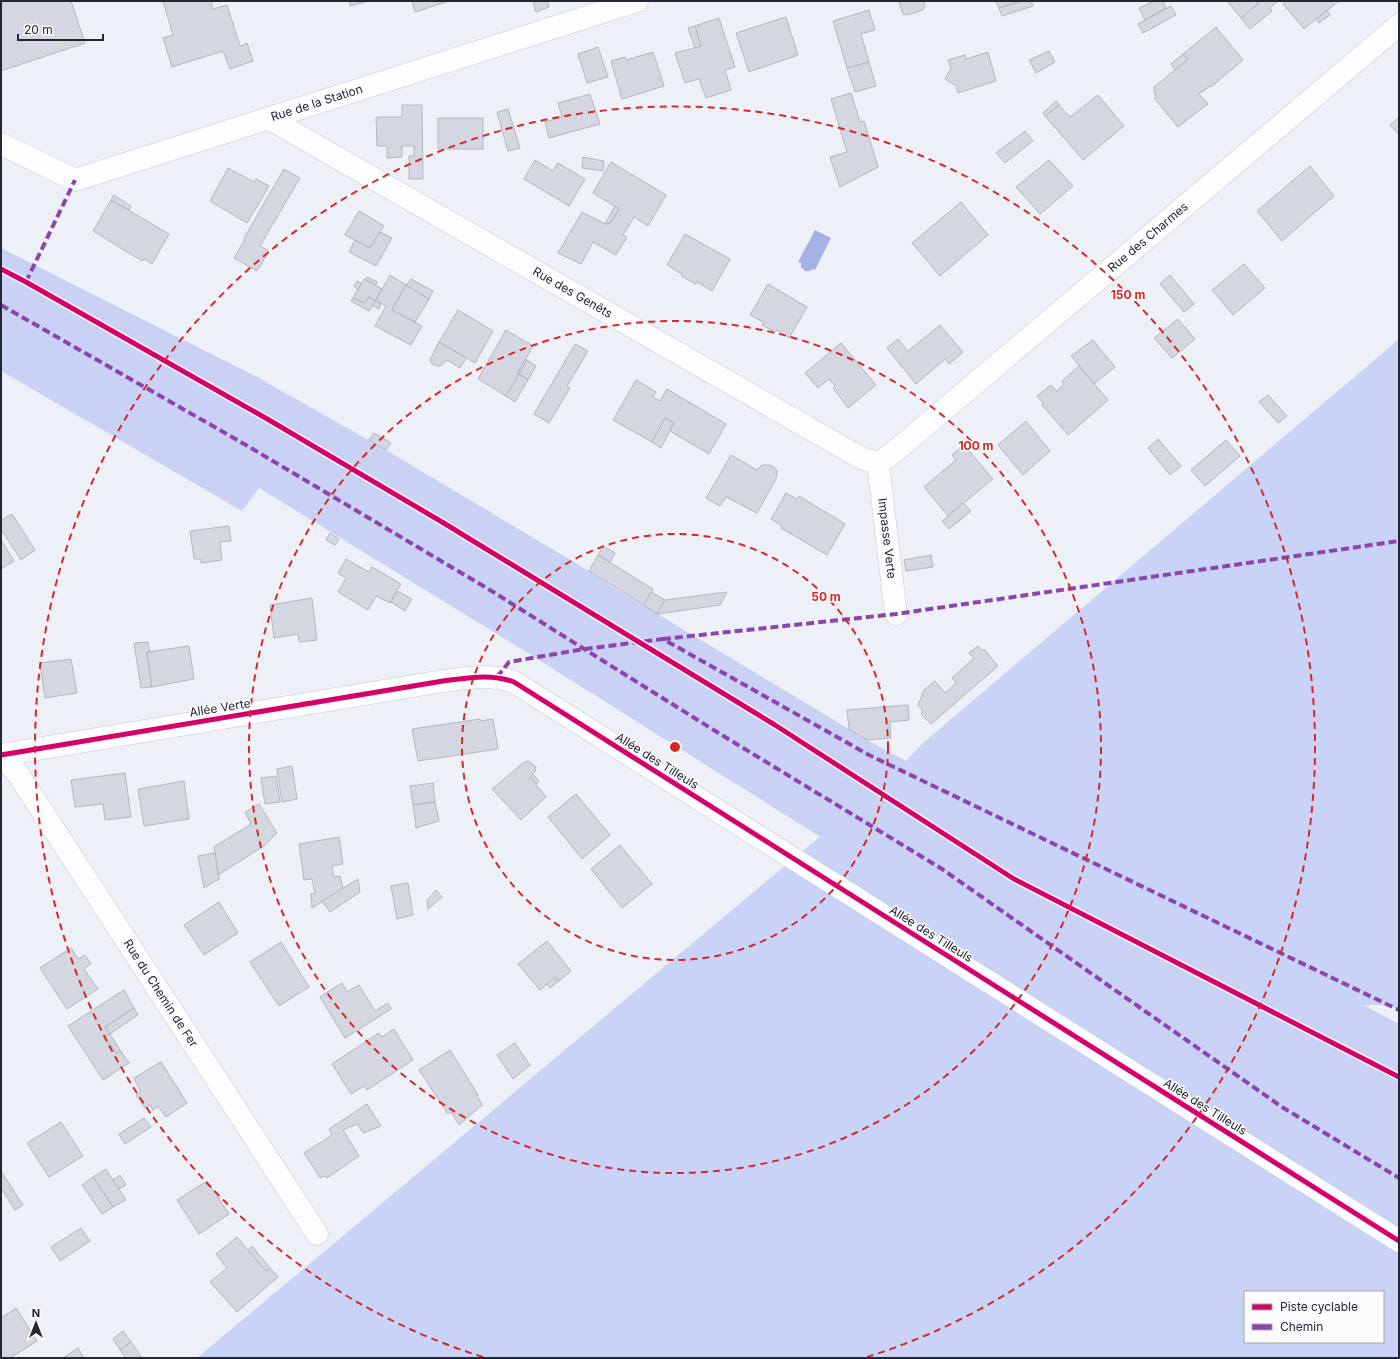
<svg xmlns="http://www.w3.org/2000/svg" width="1400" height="1359" font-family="Inter,sans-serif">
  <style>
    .green { fill: #c9d2f5 }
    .forest { fill: #c9d3f7; fill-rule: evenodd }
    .water { fill: #a4b2e6 }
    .building { fill: #d4d7e1; stroke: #b4b7c0 }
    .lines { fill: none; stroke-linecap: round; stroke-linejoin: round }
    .minor-casing { stroke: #c6c8d2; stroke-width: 23 }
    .minor { stroke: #fcfdfe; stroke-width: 22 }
    .quiet { stroke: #8e44ad; stroke-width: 4; stroke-dasharray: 8 4; stroke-linecap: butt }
    .cycleway-casing { stroke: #fcfcfc; stroke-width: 8 }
    .cycleway { stroke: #d6006c; stroke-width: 5 }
    .ring { fill: none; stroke: #d62828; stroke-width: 2; stroke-dasharray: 7 5 }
    .labels { text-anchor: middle; stroke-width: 3; stroke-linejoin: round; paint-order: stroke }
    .street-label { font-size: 12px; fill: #232633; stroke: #fcfcfc }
    .centre { fill: #d62828; stroke: #fcfcfc; stroke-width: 2 }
    .ring-label { font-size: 12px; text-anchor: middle; font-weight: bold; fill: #d62828; stroke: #fcfcfc; stroke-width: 3; stroke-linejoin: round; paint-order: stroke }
  </style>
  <rect width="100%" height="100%" fill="#eef0f8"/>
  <!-- green -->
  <polygon class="green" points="1,248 259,378 386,450 589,571 611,586 867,740 1399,1024 1399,1201 523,650 259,488 242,511 1,371"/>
  <!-- forest -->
  <g class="forest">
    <polygon points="1399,339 1399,1010 1389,1005 1295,1006 891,777 923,743"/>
    <path d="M836,823L1399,1191V1358H197ZM1245,1292H1383V1342H1245Z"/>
  </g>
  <!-- water -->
  <polygon class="water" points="815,230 831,238 815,270 813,269 809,271 805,271 801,267 801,263 798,262"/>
  <!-- building -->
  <g class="building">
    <polygon points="5,1 71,1 85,43 1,71 1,2"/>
    <polygon points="163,1 211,1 213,9 227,5 240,46 247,43 253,61 230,69 223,51 172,67 163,38 173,35"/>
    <polygon points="349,1 368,1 350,6"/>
    <polygon points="412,1 449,1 415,12"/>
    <polygon points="533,1 547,1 549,7 536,12"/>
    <polygon points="903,1 924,1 925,6 923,10 907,15 903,14 899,2"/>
    <polygon points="996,1 1022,1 999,8"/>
    <polygon points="1022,1 1031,1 1033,6 1002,16 999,8"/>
    <polygon points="1154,1 1163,1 1166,8 1145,20 1139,8"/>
    <polygon points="1227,1 1256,1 1258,4 1241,18"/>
    <polygon points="1256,1 1278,1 1270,8 1272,11 1250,29 1241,18 1258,4"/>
    <polygon points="1286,1 1339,1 1304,29 1283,4"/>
    <polygon points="1171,6 1176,15 1143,33 1138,24"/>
    <polygon points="869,10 875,30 861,34 869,62 847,68 833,21"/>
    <polygon points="1327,10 1330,15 1319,23 1316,19"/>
    <polygon points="786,17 798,55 749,72 736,33"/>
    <polygon points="719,18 735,67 725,70 731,90 706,98 699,79 685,83 675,53 701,46 695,26"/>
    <polygon points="695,26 701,46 695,48 688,28"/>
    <polygon points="1216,27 1243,60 1211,87 1210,86 1199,94 1208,104 1178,127 1154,98 1156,96 1154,92 1154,87 1188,59 1183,54"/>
    <polygon points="598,47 608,77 587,83 578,54"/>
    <polygon points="1049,51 1055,62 1036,73 1029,60"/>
    <polygon points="653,52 664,86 622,99 611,61 625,57 626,60"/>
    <polygon points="988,52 996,81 958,93 956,86 945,79 951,68 948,60 965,55 966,59"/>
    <polygon points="1183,54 1188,59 1175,70 1171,64"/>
    <polygon points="869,62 876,86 855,92 847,68"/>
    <polygon points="851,93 860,122 864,121 878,167 840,187 830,157 847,152 831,99"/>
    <polygon points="590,94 600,124 549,138 545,122 562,117 558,103"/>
    <polygon points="1098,95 1124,126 1083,160 1045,116 1059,105 1070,117"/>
    <polygon points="1056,101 1059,105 1045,116 1043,113"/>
    <polygon points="402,105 422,105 423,179 409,179 409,156 414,156 414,146 402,146 402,157 387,158 387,146 377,146 376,117 402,117"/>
    <polygon points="508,109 520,148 508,151 497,112"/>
    <polygon points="1399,117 1399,135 1390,125"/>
    <rect x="438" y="118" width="45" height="31"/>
    <polygon points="1025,131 1033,141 1005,163 996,153"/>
    <polygon points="583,157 604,161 603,171 582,168"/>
    <polygon points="535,160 553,171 558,163 585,179 569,206 524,179"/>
    <polygon points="1049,160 1073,186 1040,214 1016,187"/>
    <polygon points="611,162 666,195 648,226 634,217 623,235 627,237 616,255 593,242 581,264 558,253 582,212 605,224 610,223 619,209 593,193"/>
    <polygon points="1310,166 1334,196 1282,241 1257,211"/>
    <polygon points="228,168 254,182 256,179 269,186 247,223 210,201"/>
    <polygon points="284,169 300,178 260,246 269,251 257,271 234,258 245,239 244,238"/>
    <polygon points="114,195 131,206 129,210 111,200"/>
    <polygon points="111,200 169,234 152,264 144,259 142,261 93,231"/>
    <polygon points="961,202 988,235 940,276 912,243"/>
    <polygon points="615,206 619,209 610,223 605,224"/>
    <polygon points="359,211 384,226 370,248 345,235"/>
    <polygon points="380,232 392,238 376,266 349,252 355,240 370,248"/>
    <polygon points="685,234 730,259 712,291 697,282 696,284 681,276 682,274 667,265"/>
    <polygon points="1244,264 1265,288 1233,315 1212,290"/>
    <polygon points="390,275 406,285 392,310 422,326 411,345 375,326 386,306 376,300"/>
    <polygon points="1170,275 1194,304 1184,312 1160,284"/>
    <polygon points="367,277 377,282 376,285 365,280"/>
    <polygon points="364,279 382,289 375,301 369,297 365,303 353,298"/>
    <polygon points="411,279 433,291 429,299 406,285"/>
    <polygon points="357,281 361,283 358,290 354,286"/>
    <polygon points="768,284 807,307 789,338 777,330 775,332 762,325 763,322 750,315"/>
    <polygon points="406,285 429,299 415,322 392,310"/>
    <polygon points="369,297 375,301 369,311 351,301 353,298 365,303"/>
    <polygon points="375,301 381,304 379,309 372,305"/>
    <polygon points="458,310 493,331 475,363 439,342"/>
    <polygon points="1178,319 1195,339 1172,358 1154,338"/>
    <polygon points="940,325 963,352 949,364 945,359 916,384 887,348 898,339 908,351"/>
    <polygon points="506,330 533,346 517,374 519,374 506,396 478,379"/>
    <polygon points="1093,340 1115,367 1094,384 1071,356"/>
    <polygon points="439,342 466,358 460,368 447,360 441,366 437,366 432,364 430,360"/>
    <polygon points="841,343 876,385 848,408 833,388 835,386 829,379 818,388 805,373"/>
    <polygon points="575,344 588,351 567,386 570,388 549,423 534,414"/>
    <polygon points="525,359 527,360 519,374 517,374"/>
    <polygon points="527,360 536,366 528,380 519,374"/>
    <polygon points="1079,366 1108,400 1068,435 1042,405 1043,403 1037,396 1051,385 1057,391 1064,384 1062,381"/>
    <polygon points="519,374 528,380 515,402 506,396"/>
    <polygon points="636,380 656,392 653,397 660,401 667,389 726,424 709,454 670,431 674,423 665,418 652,442 613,420"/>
    <polygon points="1268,395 1287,416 1278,423 1259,402"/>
    <polygon points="665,418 674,423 661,448 652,442"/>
    <polygon points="1026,421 1050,451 1023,475 998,445"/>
    <polygon points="374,433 391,443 386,450 369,440"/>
    <polygon points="1158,439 1181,466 1170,475 1148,448"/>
    <polygon points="1226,440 1240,456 1205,486 1191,470"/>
    <polygon points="964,445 993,479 948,516 924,487 956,460 952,455"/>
    <polygon points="731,455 757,470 762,465 769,465 774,467 777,471 776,479 757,513 726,497 720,506 706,498"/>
    <polygon points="786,493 797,499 799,496 845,524 827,555 781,528 782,526 771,519"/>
    <polygon points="963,503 971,511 949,529 942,521"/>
    <polygon points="12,514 35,550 21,560 1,529 1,520"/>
    <polygon points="229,526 231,541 220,542 222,560 201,563 201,559 194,559 190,531"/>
    <polygon points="330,533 339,539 335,545 326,540"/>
    <polygon points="1,540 14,561 1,569"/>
    <polygon points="603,546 615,553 610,562 598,555"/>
    <polygon points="598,555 653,589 644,605 589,571"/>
    <polygon points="931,555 933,567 906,571 904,560"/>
    <polygon points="346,559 369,572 372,567 401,584 390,603 376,596 368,610 338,592 346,578 338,573"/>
    <polygon points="397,591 412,599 405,611 391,602"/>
    <polygon points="651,592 665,600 657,614 644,605"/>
    <polygon points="727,592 720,605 657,614 665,600"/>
    <polygon points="312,598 317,640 299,642 298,634 274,638 270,605"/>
    <polygon points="148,642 150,652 147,652 152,687 141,688 134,643"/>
    <polygon points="189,646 194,679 152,687 147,652"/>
    <polygon points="978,646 982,651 984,649 998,666 931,724 921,714 923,711 918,705 924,690 935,681 945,693 956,683 952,678 974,658 969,653"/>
    <polygon points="71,659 77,693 45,698 40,663"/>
    <polygon points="908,705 909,720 890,722 891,738 867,740 849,729 847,710"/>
    <polygon points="480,719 481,721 493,719 498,749 418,761 412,729"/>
    <polygon points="528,761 536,767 535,772 530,777 546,797 521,820 492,789 524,762"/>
    <polygon points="292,766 297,799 282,802 277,769"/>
    <polygon points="125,773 131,817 105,820 103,804 75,807 71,780"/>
    <polygon points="533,774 539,781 536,784 530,777"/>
    <polygon points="276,776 280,802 265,804 261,778"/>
    <polygon points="184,781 189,819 144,826 138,789"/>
    <polygon points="433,783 435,802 413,805 410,786"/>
    <polygon points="576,794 610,835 582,859 548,817"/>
    <polygon points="435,802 439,821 416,828 413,805"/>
    <polygon points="259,804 277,833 264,846 218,875 214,847 251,824 245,812"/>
    <polygon points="339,837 343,864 332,866 334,877 340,876 343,889 312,908 311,894 315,893 312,879 304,880 299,844"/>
    <polygon points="620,845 652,884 622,908 591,869"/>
    <polygon points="215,853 219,879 204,888 198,856"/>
    <polygon points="358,879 360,892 330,912 322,901"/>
    <polygon points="408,883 413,915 397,919 391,886"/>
    <polygon points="436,890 442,897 428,909 427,900"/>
    <polygon points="219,902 238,933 204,955 184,925"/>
    <polygon points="547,941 571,971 559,981 555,977 540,990 518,964"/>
    <polygon points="281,942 309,987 279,1006 250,962"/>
    <polygon points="71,948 78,959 85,955 91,964 84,969 98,989 67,1009 40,968"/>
    <polygon points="555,977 559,981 550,988 547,984"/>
    <polygon points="342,983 347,992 359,985 375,1011 388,1003 391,1009 345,1038 320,997"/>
    <polygon points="124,990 134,1008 105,1027 110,1034 105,1037 116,1053 120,1050 129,1063 103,1080 68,1026"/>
    <polygon points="134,1008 138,1015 110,1034 105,1027"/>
    <polygon points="394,1029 413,1060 367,1090 364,1086 351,1094 332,1064 379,1033 382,1037"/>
    <polygon points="110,1034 120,1050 116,1053 105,1037"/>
    <polygon points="515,1043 530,1065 513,1079 497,1055"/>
    <polygon points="450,1050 478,1095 477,1096 482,1105 459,1125 451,1112 448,1114 419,1070"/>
    <polygon points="161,1062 187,1103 166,1117 158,1106 153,1110 150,1105 145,1108 136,1095 141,1092 134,1078"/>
    <polygon points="367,1104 381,1126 363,1133 357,1124 343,1130 359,1156 327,1178 324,1176 320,1178 304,1153 332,1135 329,1129"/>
    <polygon points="144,1118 151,1127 125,1144 119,1134"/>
    <polygon points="61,1122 83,1156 49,1177 27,1143"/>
    <polygon points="106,1169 126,1200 113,1207 93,1177"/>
    <polygon points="1,1171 23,1205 15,1210 1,1188"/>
    <polygon points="120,1175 126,1185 119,1189 113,1180"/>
    <polygon points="93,1177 113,1207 102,1214 82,1185"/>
    <polygon points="207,1181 229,1214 199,1234 177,1200"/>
    <polygon points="81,1228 90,1241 60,1261 51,1247"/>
    <polygon points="237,1237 266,1271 270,1268 278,1277 237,1312 210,1282 227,1268 216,1254"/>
    <polygon points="252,1246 270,1268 266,1271 248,1250"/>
    <polygon points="16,1308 37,1341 10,1358 2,1358 1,1356 1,1318"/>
    <polygon points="123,1331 131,1342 120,1350 113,1339"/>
    <polygon points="131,1342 142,1358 126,1358 120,1350"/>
    <polygon points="78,1348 84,1358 63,1358"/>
  </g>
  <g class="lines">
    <defs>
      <g id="minor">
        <path id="s1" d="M268,118L861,458L878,463"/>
        <path id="s2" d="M1,144L75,180L637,1"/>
        <path id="s3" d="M878,463L893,453L1399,25"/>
        <path id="s4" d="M878,463L896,614"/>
        <path d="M1,755L443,681C467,678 491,673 514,682L1399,1241"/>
        <path id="s5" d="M1,755L18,774L317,1234"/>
      </g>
    </defs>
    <!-- minor casing -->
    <use href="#minor" class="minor-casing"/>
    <!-- minor -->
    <use href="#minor" class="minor"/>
    <!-- quiet -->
    <g class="quiet">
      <polyline points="26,282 75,180"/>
      <polyline points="1,305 246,445 490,590 712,729 942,869 1282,1107 1399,1178"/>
      <polyline points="663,639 896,614 1399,541"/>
      <polyline points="497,677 509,662 584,649 663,639 869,755 1399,1010"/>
    </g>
    <defs>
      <g id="cycleway">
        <polyline points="1,269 26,282 269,420 442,522 775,725 1014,879 1399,1077"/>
        <path d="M1,755L443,681C467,678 491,673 514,682L1399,1241"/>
      </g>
    </defs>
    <!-- cycleway casing -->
    <use href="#cycleway" class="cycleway-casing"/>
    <!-- cycleway -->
    <use href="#cycleway" class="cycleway"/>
  </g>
  <!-- distance rings -->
  <g class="ring">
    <circle cx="675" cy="747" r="213"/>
    <circle cx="675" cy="747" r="426"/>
    <path d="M483 1357A640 640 0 1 1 867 1357"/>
  </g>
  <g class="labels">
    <!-- street labels -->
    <g class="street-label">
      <text dy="4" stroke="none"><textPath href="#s2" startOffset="336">Rue de la Station</textPath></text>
      <text dy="4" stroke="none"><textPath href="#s3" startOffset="352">Rue des Charmes</textPath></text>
      <text dy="4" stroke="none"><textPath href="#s1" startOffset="351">Rue des Genêts</textPath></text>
      <text dy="4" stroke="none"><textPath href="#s4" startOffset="76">Impasse Verte</textPath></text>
      <text transform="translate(220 708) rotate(-9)" y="4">Allée Verte</text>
      <text transform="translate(657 761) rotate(32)" y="4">Allée des Tilleuls</text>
      <text transform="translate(931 934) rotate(32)" y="4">Allée des Tilleuls</text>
      <text dy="4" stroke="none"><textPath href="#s5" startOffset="287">Rue du Chemin de Fer</textPath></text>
      <text transform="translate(1205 1107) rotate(32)" y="4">Allée des Tilleuls</text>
    </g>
  </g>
  <circle cx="675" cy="747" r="6" class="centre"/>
  <g class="ring-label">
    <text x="1128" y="299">150 m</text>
    <text x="976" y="450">100 m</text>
    <text x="826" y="601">50 m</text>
  </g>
  <!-- border -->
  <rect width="1400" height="1359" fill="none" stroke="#232633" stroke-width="4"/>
  <!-- legend -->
  <rect x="1244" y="1291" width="140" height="52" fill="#fcfcfc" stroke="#a5a6ac"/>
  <rect x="1252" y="1304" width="20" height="6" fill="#d6006c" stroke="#a5a6ac"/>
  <text x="1280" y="1311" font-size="12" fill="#232633">Piste cyclable</text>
  <rect x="1252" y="1324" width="20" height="6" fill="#8e44ad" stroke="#a5a6ac"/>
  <text x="1280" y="1331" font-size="12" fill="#232633">Chemin</text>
  <!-- north arrow -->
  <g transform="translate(36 1323)" stroke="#fcfcfc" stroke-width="3" paint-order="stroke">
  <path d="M0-3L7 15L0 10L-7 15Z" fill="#232633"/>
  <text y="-6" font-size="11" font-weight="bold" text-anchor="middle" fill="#232633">N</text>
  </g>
  <!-- scale -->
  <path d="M18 34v6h85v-6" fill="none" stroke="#232633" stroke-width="2"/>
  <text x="24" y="34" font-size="12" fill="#232633" stroke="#fcfcfc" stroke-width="3" paint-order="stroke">20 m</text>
</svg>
